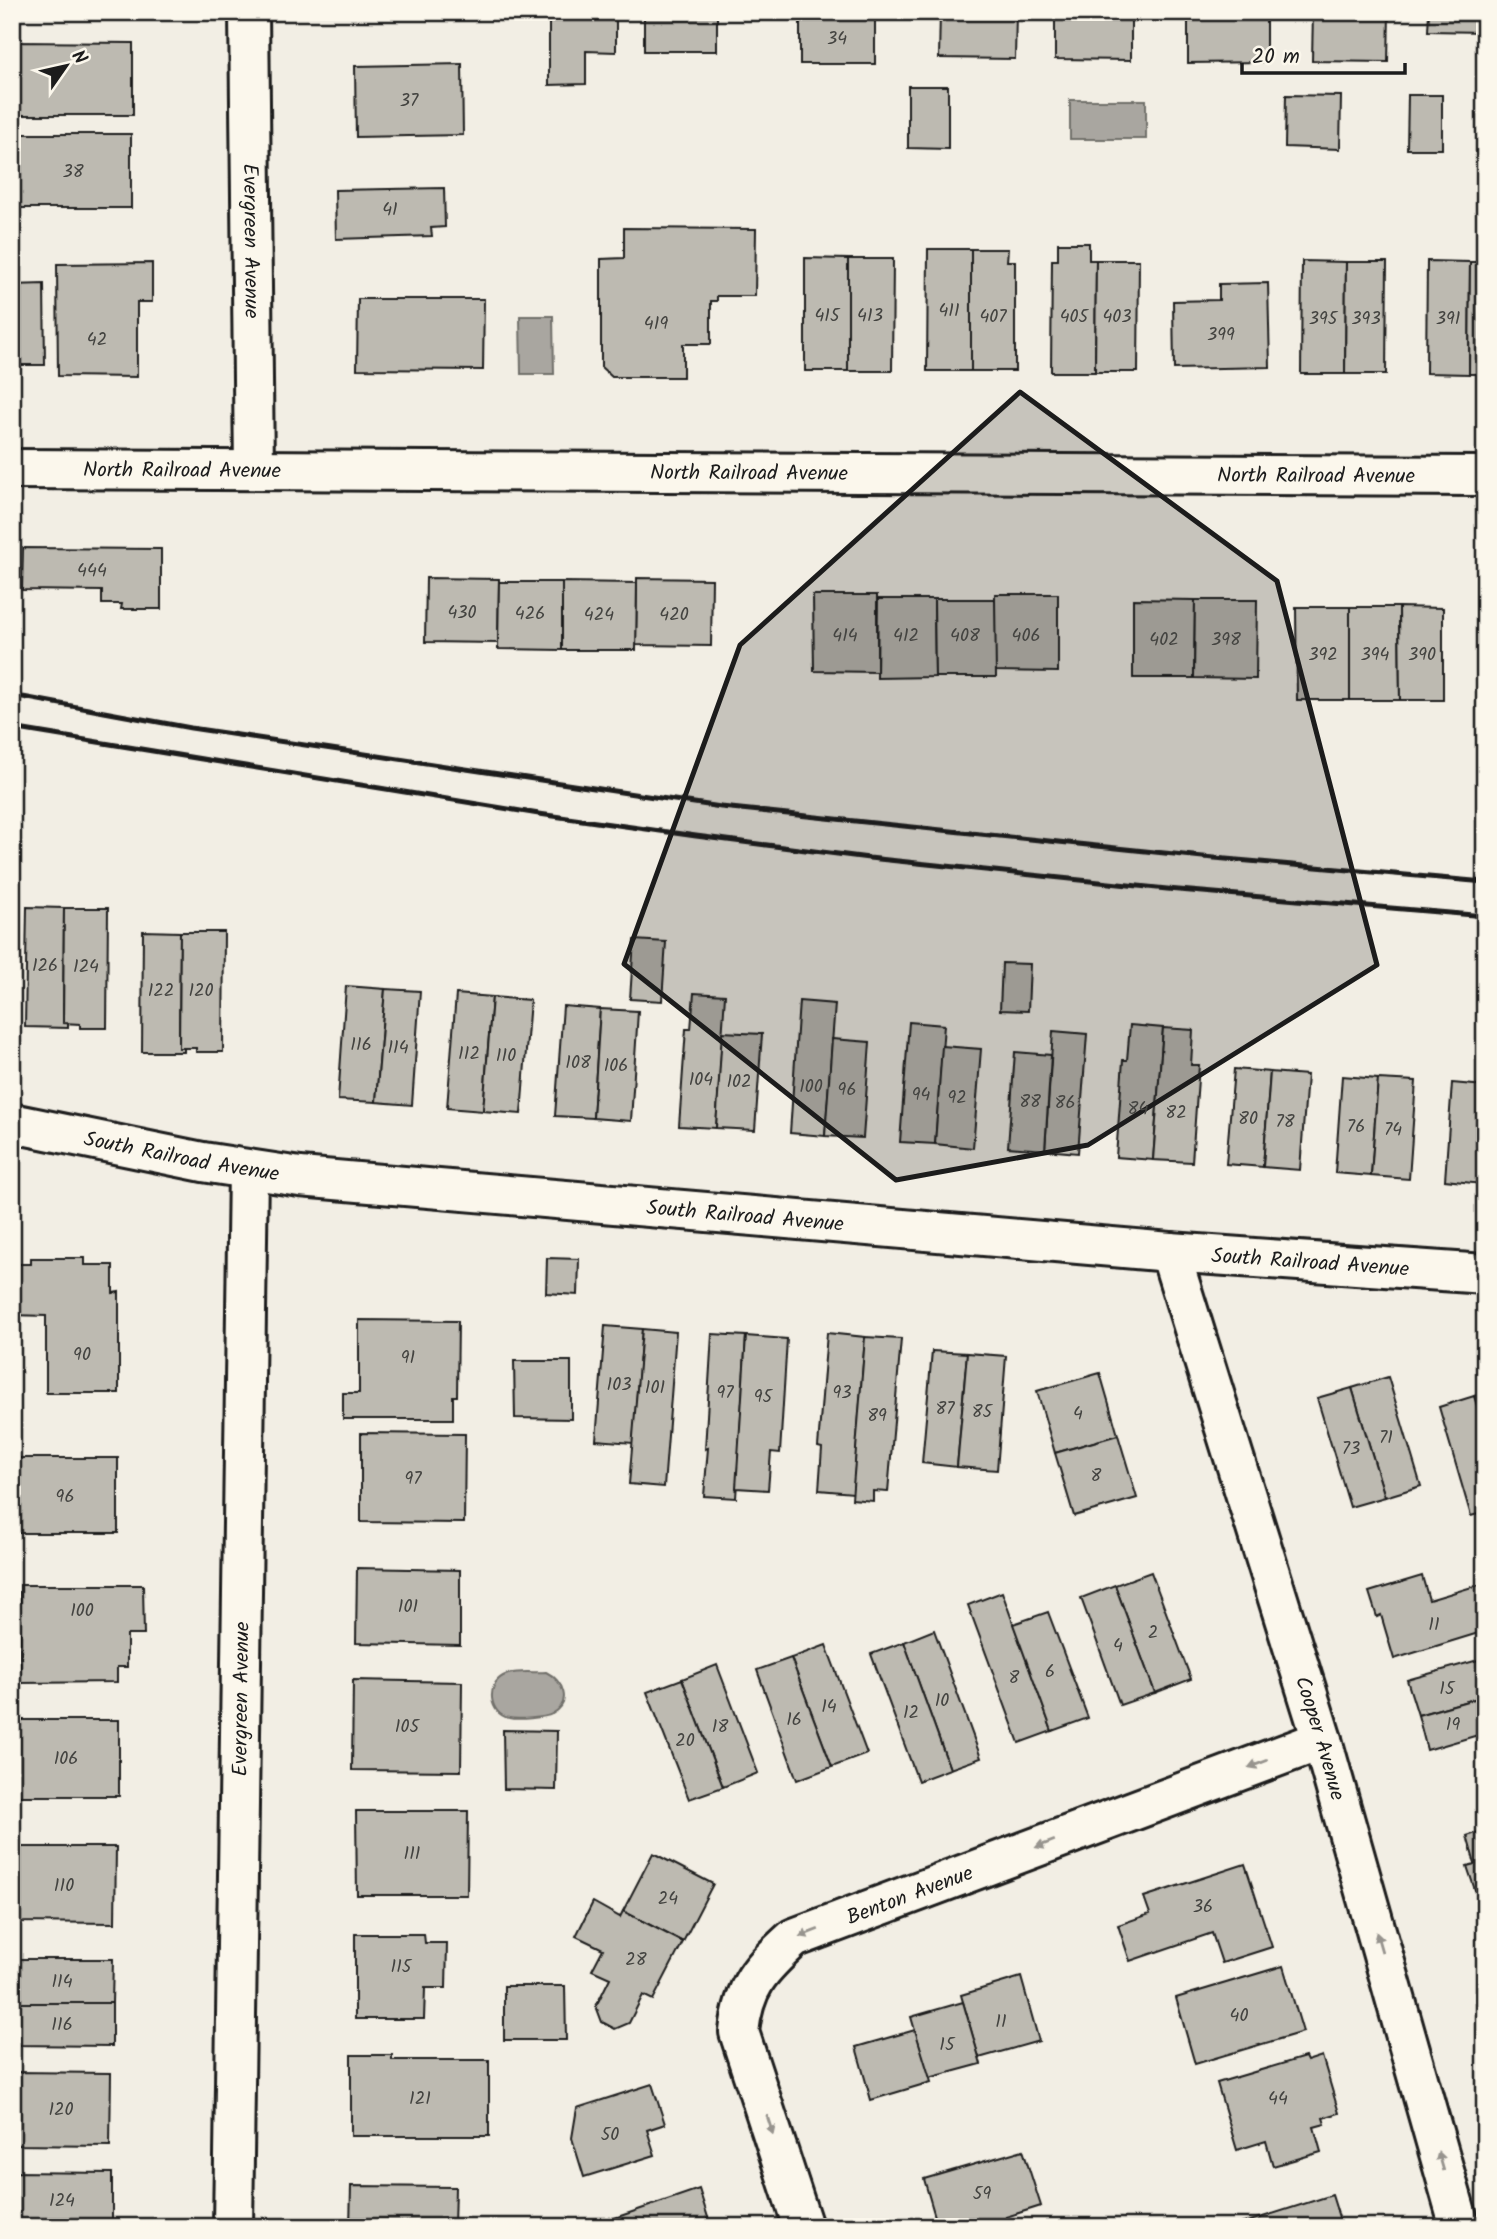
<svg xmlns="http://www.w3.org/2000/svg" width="1497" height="2239" font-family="Kalam,sans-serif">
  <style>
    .water { fill: #a9a6a0; stroke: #716f6b; stroke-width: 2 }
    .building { fill: #bdbab1; stroke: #1c1c1c; stroke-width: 2 }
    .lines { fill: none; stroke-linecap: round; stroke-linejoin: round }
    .street-casing { stroke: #1c1c1c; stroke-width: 44 }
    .street { stroke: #fbf7ec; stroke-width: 38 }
    .rail { stroke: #1c1c1c; stroke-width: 5 }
    .oneway { fill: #97948e }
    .marked { fill: #1c1c1c; fill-opacity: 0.2; stroke: #1c1c1c; stroke-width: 5; stroke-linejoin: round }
    .labels { text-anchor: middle; stroke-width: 5; stroke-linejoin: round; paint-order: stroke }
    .number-label { font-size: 18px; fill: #444441 }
    .street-label { font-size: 21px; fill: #1c1c1c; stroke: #fbf7ec }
  </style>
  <rect width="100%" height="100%" fill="#f2eee4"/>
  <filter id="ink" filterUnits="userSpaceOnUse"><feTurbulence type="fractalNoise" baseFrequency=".0143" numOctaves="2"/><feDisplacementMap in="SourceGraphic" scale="14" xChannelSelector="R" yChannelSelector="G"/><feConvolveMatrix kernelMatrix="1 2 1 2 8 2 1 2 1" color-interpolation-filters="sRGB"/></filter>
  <g filter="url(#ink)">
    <!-- water -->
    <g class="water">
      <rect x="1070" y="100" width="76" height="39"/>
      <polygon points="520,316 553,316 554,374 521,374"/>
      <path d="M546,1672C563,1680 573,1703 552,1714C545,1718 517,1720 509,1718C489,1714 486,1685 503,1676C514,1670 533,1673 546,1672Z"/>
    </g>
    <!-- building -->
    <g class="building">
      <polygon points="549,12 616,12 616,52 586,51 586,84 549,85"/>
      <rect x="644" y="12" width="73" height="39"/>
      <rect x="800" y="12" width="75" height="52"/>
      <polygon points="940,12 1016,12 1015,59 939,58"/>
      <polygon points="1055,12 1131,12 1131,60 1055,59"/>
      <polygon points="1188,12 1266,12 1266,62 1188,63"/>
      <polygon points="1313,12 1389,12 1388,62 1312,61"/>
      <polygon points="1429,12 1485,12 1485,32 1428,31"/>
      <polygon points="15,42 133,43 133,115 15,115"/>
      <polygon points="462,64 463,135 356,137 355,66"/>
      <polygon points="908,86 948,86 948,149 908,148"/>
      <polygon points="1286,95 1341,96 1340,149 1285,147"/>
      <polygon points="1408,95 1442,95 1442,149 1407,149"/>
      <polygon points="14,134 131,134 131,208 15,208"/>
      <polygon points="444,188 445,227 431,228 432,236 336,239 335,190"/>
      <polygon points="624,228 756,229 755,296 717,296 717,301 711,301 711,344 683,344 683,377 612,377 601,367 601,259 624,258"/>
      <polygon points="1058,243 1089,243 1089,260 1096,260 1095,372 1051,372 1052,260 1058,260"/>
      <polygon points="928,249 971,249 971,371 927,371"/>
      <polygon points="971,249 1008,249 1007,261 1015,261 1015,371 971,371"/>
      <polygon points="805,258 848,259 848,371 805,371"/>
      <polygon points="848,259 893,259 892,371 848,371"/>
      <polygon points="1096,260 1139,260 1138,372 1095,372"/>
      <polygon points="1302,261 1346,262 1345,374 1301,374"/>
      <polygon points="1427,261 1470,262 1469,374 1426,373"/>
      <polygon points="1346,262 1387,262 1386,374 1345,374"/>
      <polygon points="1470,262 1485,262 1485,374 1469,374"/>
      <polygon points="152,263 152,302 137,302 137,377 58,376 57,264"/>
      <polygon points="1268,283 1270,367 1174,369 1173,301 1219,300 1219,284"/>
      <polygon points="44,284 45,365 12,365 12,285"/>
      <polygon points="358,299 484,299 483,370 357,369"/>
      <polygon points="23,548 161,549 161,609 121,609 122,604 102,604 102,591 22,590"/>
      <polygon points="426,578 499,579 498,643 425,642"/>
      <polygon points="637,578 712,579 711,646 636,645"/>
      <polygon points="499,582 562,582 562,650 498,649"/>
      <polygon points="562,582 637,583 636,650 562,650"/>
      <polygon points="995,594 1058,594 1058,672 995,671"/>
      <polygon points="813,595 877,595 877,672 814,671"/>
      <polygon points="878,599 934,599 935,677 877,678"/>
      <polygon points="934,599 995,599 996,677 935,677"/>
      <polygon points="1133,599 1195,600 1194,678 1133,678"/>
      <polygon points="1195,600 1257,600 1256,679 1194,678"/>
      <polygon points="1296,607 1350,607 1350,700 1297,700"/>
      <polygon points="1350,607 1399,607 1400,700 1350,700"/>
      <polygon points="1399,607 1443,608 1443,700 1400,700"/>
      <polygon points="27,907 64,908 63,1023 68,1023 68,1028 25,1027"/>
      <polygon points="64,908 108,908 107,1028 80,1028 80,1024 63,1023"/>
      <polygon points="143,931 180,932 179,1048 184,1048 184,1052 142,1052"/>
      <polygon points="180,932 224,932 223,1052 196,1052 196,1048 179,1048"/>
      <polygon points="634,940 666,942 662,1001 630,999"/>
      <polygon points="1002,963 1030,964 1028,1011 1000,1010"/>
      <polygon points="346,986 385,989 376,1102 338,1100"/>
      <polygon points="385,989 420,991 412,1105 376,1102"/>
      <polygon points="694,993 725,995 716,1128 679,1126 686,1029 691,1029"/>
      <polygon points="456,994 492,997 483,1111 447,1108"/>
      <polygon points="492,997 530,1000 521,1114 483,1111"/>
      <polygon points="799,1001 835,1004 825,1136 790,1133"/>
      <polygon points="563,1006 600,1009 593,1118 555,1116"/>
      <polygon points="600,1009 638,1011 631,1121 593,1118"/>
      <polygon points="909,1022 944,1025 935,1144 900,1142"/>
      <polygon points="1130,1025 1163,1028 1153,1160 1116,1157 1123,1060 1127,1060"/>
      <polygon points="1163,1028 1193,1030 1191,1065 1199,1065 1192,1162 1153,1160"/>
      <polygon points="1053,1031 1087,1034 1078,1153 1045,1150"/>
      <polygon points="722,1032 762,1034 755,1130 716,1128"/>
      <polygon points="832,1039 870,1042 863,1138 825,1136"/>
      <polygon points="942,1046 981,1049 973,1148 935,1144"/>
      <polygon points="1015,1052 1051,1055 1045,1150 1008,1147"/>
      <polygon points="1234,1069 1270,1072 1263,1167 1226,1164"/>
      <polygon points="1270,1072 1307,1075 1300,1170 1263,1167"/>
      <polygon points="1342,1076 1378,1079 1371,1176 1335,1173"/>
      <polygon points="1378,1079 1416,1081 1409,1179 1371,1176"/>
      <polygon points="1452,1083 1485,1086 1485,1147 1482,1184 1445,1180"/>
      <polygon points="31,1258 85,1258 85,1265 113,1265 113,1293 119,1292 119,1393 46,1393 46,1316 12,1315 12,1264 31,1264"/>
      <polygon points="547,1258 579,1259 578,1295 546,1293"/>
      <polygon points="359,1320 458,1321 457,1396 453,1396 453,1419 343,1419 343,1393 359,1393"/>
      <polygon points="605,1326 642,1329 633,1443 596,1440"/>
      <polygon points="642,1329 676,1332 664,1487 629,1484"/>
      <polygon points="827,1333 865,1337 853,1493 819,1490 822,1448 818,1447"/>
      <polygon points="712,1334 746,1336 736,1498 704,1496 708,1448 705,1449"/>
      <polygon points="746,1336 787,1339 780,1453 771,1452 768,1490 736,1488"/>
      <polygon points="865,1337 901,1339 888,1492 873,1491 873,1501 852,1499"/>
      <polygon points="932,1351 967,1353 957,1467 922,1463"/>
      <polygon points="967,1353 1006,1356 997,1470 957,1467"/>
      <polygon points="514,1361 571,1361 571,1419 515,1418"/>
      <polygon points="1100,1373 1118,1435 1055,1453 1037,1391"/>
      <polygon points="1388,1377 1421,1486 1385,1497 1352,1388"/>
      <polygon points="1352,1388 1385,1497 1350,1507 1317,1398"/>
      <polygon points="1485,1393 1485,1432 1474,1396"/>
      <polygon points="1474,1396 1485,1432 1485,1512 1471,1516 1439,1407"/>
      <polygon points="361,1433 465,1434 464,1523 361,1522"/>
      <polygon points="1118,1435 1137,1498 1074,1516 1055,1453"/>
      <rect x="12" y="1458" width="106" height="75"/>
      <polygon points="357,1568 460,1570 460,1645 356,1643"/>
      <polygon points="1151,1572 1191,1679 1155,1693 1115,1585"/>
      <polygon points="1422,1576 1429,1600 1485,1583 1485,1631 1394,1659 1381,1615 1377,1617 1369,1592"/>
      <polygon points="20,1585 143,1585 144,1635 127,1635 127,1667 117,1667 117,1682 20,1683"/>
      <polygon points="1115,1585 1155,1693 1120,1705 1081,1598"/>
      <polygon points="1002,1592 1052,1731 1019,1743 968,1605"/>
      <polygon points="1048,1612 1088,1718 1052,1731 1013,1624"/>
      <polygon points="934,1630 981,1758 950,1769 904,1642"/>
      <polygon points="904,1642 950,1769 918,1781 871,1654"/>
      <polygon points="826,1645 867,1754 832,1767 791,1658"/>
      <polygon points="791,1658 832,1767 797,1780 757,1670"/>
      <polygon points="1485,1658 1485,1696 1418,1715 1407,1680"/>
      <polygon points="717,1665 758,1773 723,1787 682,1679"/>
      <polygon points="682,1679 723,1787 689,1799 647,1692"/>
      <polygon points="353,1680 462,1682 461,1771 352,1770"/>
      <polygon points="1485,1696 1485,1733 1427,1750 1418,1715"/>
      <rect x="12" y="1720" width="107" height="76"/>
      <polygon points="503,1730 557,1731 556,1790 504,1789"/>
      <polygon points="356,1811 468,1811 467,1895 357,1895"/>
      <polygon points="1485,1830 1485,1887 1475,1890 1467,1866 1475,1864 1467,1836"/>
      <polygon points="12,1847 116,1847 115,1923 12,1922"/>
      <polygon points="653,1853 713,1884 683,1942 623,1911"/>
      <polygon points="1245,1864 1272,1947 1222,1963 1212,1933 1130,1961 1118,1925 1150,1914 1144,1897"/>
      <polygon points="593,1902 620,1917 623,1911 683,1942 653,2000 643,1995 629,2023 615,2029 602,2022 596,2006 610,1978 592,1970 603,1949 576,1936"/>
      <polygon points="355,1934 424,1934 425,1943 447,1943 446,1988 425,1988 424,2019 355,2019"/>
      <polygon points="12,1959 113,1959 112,2003 12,2003"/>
      <polygon points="1283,1966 1303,2032 1195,2064 1176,1998"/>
      <polygon points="1021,1977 1039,2041 979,2058 961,1995"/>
      <polygon points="504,1986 565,1986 566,2040 504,2040"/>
      <polygon points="963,2002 981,2064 929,2078 911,2017"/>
      <polygon points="12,2003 112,2003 112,2046 12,2045"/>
      <polygon points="915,2030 931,2082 871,2100 856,2047"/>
      <polygon points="351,2055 392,2055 392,2060 489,2060 489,2136 351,2136"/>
      <polygon points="1322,2056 1339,2113 1323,2118 1325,2124 1314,2127 1321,2152 1273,2166 1266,2141 1237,2150 1217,2083 1305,2057 1307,2061"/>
      <polygon points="12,2072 111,2073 110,2146 12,2145"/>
      <polygon points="652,2084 665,2124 647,2130 655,2155 584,2177 572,2138 577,2108"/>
      <polygon points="1023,2150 1041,2206 1006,2217 1009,2227 938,2227 924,2179"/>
      <polygon points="12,2172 112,2173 112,2227 12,2227"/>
      <polygon points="351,2186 455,2187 454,2227 350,2227"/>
      <polygon points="699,2189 711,2227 604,2227 603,2222"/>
      <polygon points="1332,2195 1342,2227 1231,2227"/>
      <polygon points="502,2224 560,2224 559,2227 502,2227"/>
    </g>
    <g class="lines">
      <defs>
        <g id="street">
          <path id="s1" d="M249,12L254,470"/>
          <path id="s2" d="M12,469L1485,476"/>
          <path id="s3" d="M12,1123L203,1162L300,1177L1170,1252L1485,1274"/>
          <path id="s4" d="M1170,1252L1322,1740L1460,2227"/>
          <path id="s5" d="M233,2227L248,1170"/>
          <path id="s6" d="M803,2227L739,2032C744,1985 760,1969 794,1938L1322,1740"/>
        </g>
      </defs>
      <!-- street casing -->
      <use href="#street" class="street-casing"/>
      <!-- street -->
      <use href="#street" class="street"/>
      <!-- rail -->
      <g class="rail">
        <polyline points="12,695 191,728 721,807 1203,857 1485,882"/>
        <polyline points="12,728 539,814 696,836 869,858 1167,889 1485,916"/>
      </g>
    </g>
    <!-- one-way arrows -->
    <defs><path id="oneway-solid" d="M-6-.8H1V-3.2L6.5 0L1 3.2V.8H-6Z" transform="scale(1.75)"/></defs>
    <g class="oneway">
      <use href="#oneway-solid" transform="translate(1258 1764) rotate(159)"/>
      <use href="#oneway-solid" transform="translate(1045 1844) rotate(159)"/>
      <use href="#oneway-solid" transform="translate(809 1933) rotate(159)"/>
      <use href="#oneway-solid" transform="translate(1379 1942) rotate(-106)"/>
      <use href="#oneway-solid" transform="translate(770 2125) rotate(72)"/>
      <use href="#oneway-solid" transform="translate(1441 2161) rotate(-106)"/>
    </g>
  </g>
  <!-- marked area -->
  <path class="marked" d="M1020,392L1277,581L1377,965L1088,1145L896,1180L624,964L740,645Z"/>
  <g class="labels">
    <!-- number labels -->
    <g class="number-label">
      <text x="837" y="44">34</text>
      <text x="409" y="106">37</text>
      <text x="73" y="177">38</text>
      <text x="390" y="215">41</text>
      <text x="949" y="316">411</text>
      <text x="827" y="321">415</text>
      <text x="870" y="321">413</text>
      <text x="993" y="322">407</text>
      <text x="1074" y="322">405</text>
      <text x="1117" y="322">403</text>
      <text x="1323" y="324">395</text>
      <text x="1366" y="324">393</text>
      <text x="1448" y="324">391</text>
      <text x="656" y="329">419</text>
      <text x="1221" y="340">399</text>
      <text x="97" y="345">42</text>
      <text x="92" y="576">444</text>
      <text x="462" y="618">430</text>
      <text x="530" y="619">426</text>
      <text x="599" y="620">424</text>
      <text x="674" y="620">420</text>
      <text x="845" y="641">414</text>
      <text x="906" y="641">412</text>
      <text x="965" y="641">408</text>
      <text x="1026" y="641">406</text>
      <text x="1164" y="645">402</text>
      <text x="1226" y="645">398</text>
      <text x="1323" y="660">392</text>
      <text x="1375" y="660">394</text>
      <text x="1422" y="660">390</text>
      <text x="45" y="971">126</text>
      <text x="86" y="972">124</text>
      <text x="161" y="996">122</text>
      <text x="201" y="996">120</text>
      <text x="361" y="1050">116</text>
      <text x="398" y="1053">114</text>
      <text x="469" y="1059">112</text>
      <text x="506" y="1061">110</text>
      <text x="578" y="1068">108</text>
      <text x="616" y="1071">106</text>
      <text x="701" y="1085">104</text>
      <text x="739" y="1087">102</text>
      <text x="811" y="1092">100</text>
      <text x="847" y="1095">96</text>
      <text x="921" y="1100">94</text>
      <text x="957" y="1103">92</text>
      <text x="1030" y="1107">88</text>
      <text x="1065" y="1108">86</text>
      <text x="1138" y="1114">84</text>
      <text x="1176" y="1118">82</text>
      <text x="1248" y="1124">80</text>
      <text x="1285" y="1127">78</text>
      <text x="1356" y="1132">76</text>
      <text x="1393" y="1135">74</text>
      <text x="82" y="1360">90</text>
      <text x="408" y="1363">91</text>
      <text x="619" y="1390">103</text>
      <text x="655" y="1393">101</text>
      <text x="725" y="1398">97</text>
      <text x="842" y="1398">93</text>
      <text x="763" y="1402">95</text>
      <text x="945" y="1414">87</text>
      <text x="982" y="1417">85</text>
      <text x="1078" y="1419">4</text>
      <text x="877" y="1421">89</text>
      <text x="1386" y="1443">71</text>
      <text x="1351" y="1454">73</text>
      <text x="1096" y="1481">8</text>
      <text x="413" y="1484">97</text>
      <text x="65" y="1502">96</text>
      <text x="408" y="1612">101</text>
      <text x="82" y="1616">100</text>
      <text x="1434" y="1630">11</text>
      <text x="1153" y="1638">2</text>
      <text x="1118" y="1651">4</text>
      <text x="1050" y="1677">6</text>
      <text x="1014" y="1683">8</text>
      <text x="1447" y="1694">15</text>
      <text x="942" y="1706">10</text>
      <text x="829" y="1712">14</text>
      <text x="911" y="1718">12</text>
      <text x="794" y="1725">16</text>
      <text x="1453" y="1730">19</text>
      <text x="407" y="1732">105</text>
      <text x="720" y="1732">18</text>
      <text x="685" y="1746">20</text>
      <text x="66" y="1764">106</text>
      <text x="412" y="1859">111</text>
      <text x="64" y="1891">110</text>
      <text x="668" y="1904">24</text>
      <text x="1203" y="1912">36</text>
      <text x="636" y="1965">28</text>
      <text x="401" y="1972">115</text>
      <text x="62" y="1987">114</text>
      <text x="1239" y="2021">40</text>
      <text x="1001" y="2027">11</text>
      <text x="62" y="2030">116</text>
      <text x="947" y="2050">15</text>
      <text x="420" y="2104">121</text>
      <text x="1278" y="2104">44</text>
      <text x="61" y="2115">120</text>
      <text x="610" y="2140">50</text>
      <text x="982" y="2199">59</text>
      <text x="62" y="2206">124</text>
    </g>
    <!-- street labels -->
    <g class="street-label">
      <text dy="7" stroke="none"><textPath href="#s1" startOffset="229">Evergreen Avenue</textPath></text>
      <text dy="7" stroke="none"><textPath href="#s2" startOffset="170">North Railroad Avenue</textPath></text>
      <text dy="7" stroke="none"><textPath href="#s2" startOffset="737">North Railroad Avenue</textPath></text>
      <text dy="7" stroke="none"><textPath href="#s2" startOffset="1304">North Railroad Avenue</textPath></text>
      <text dy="7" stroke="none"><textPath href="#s3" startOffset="173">South Railroad Avenue</textPath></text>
      <text dy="7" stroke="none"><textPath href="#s3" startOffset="740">South Railroad Avenue</textPath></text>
      <text dy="7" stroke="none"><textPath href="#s3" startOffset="1307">South Railroad Avenue</textPath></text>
      <text dy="7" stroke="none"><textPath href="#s5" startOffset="528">Evergreen Avenue</textPath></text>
      <text dy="7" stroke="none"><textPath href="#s4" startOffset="509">Cooper Avenue</textPath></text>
      <text dy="7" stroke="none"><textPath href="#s6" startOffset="441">Benton Avenue</textPath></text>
    </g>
  </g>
  <!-- margin -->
  <rect width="1497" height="2239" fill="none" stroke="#fbf7ec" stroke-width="42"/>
  <rect x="21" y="21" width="1455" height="2197" fill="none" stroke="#1c1c1c" stroke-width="2.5" filter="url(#ink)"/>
  <!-- north arrow -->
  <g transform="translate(66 66) rotate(56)" stroke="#fbf7ec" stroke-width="5" paint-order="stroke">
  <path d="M0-5L12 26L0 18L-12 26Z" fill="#1c1c1c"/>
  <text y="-10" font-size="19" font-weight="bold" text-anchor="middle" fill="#1c1c1c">N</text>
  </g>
  <!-- scale -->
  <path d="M1242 63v10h163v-10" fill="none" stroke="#1c1c1c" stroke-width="3.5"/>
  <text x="1252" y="63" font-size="21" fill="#1c1c1c" stroke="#fbf7ec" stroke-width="5" paint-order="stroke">20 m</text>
</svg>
